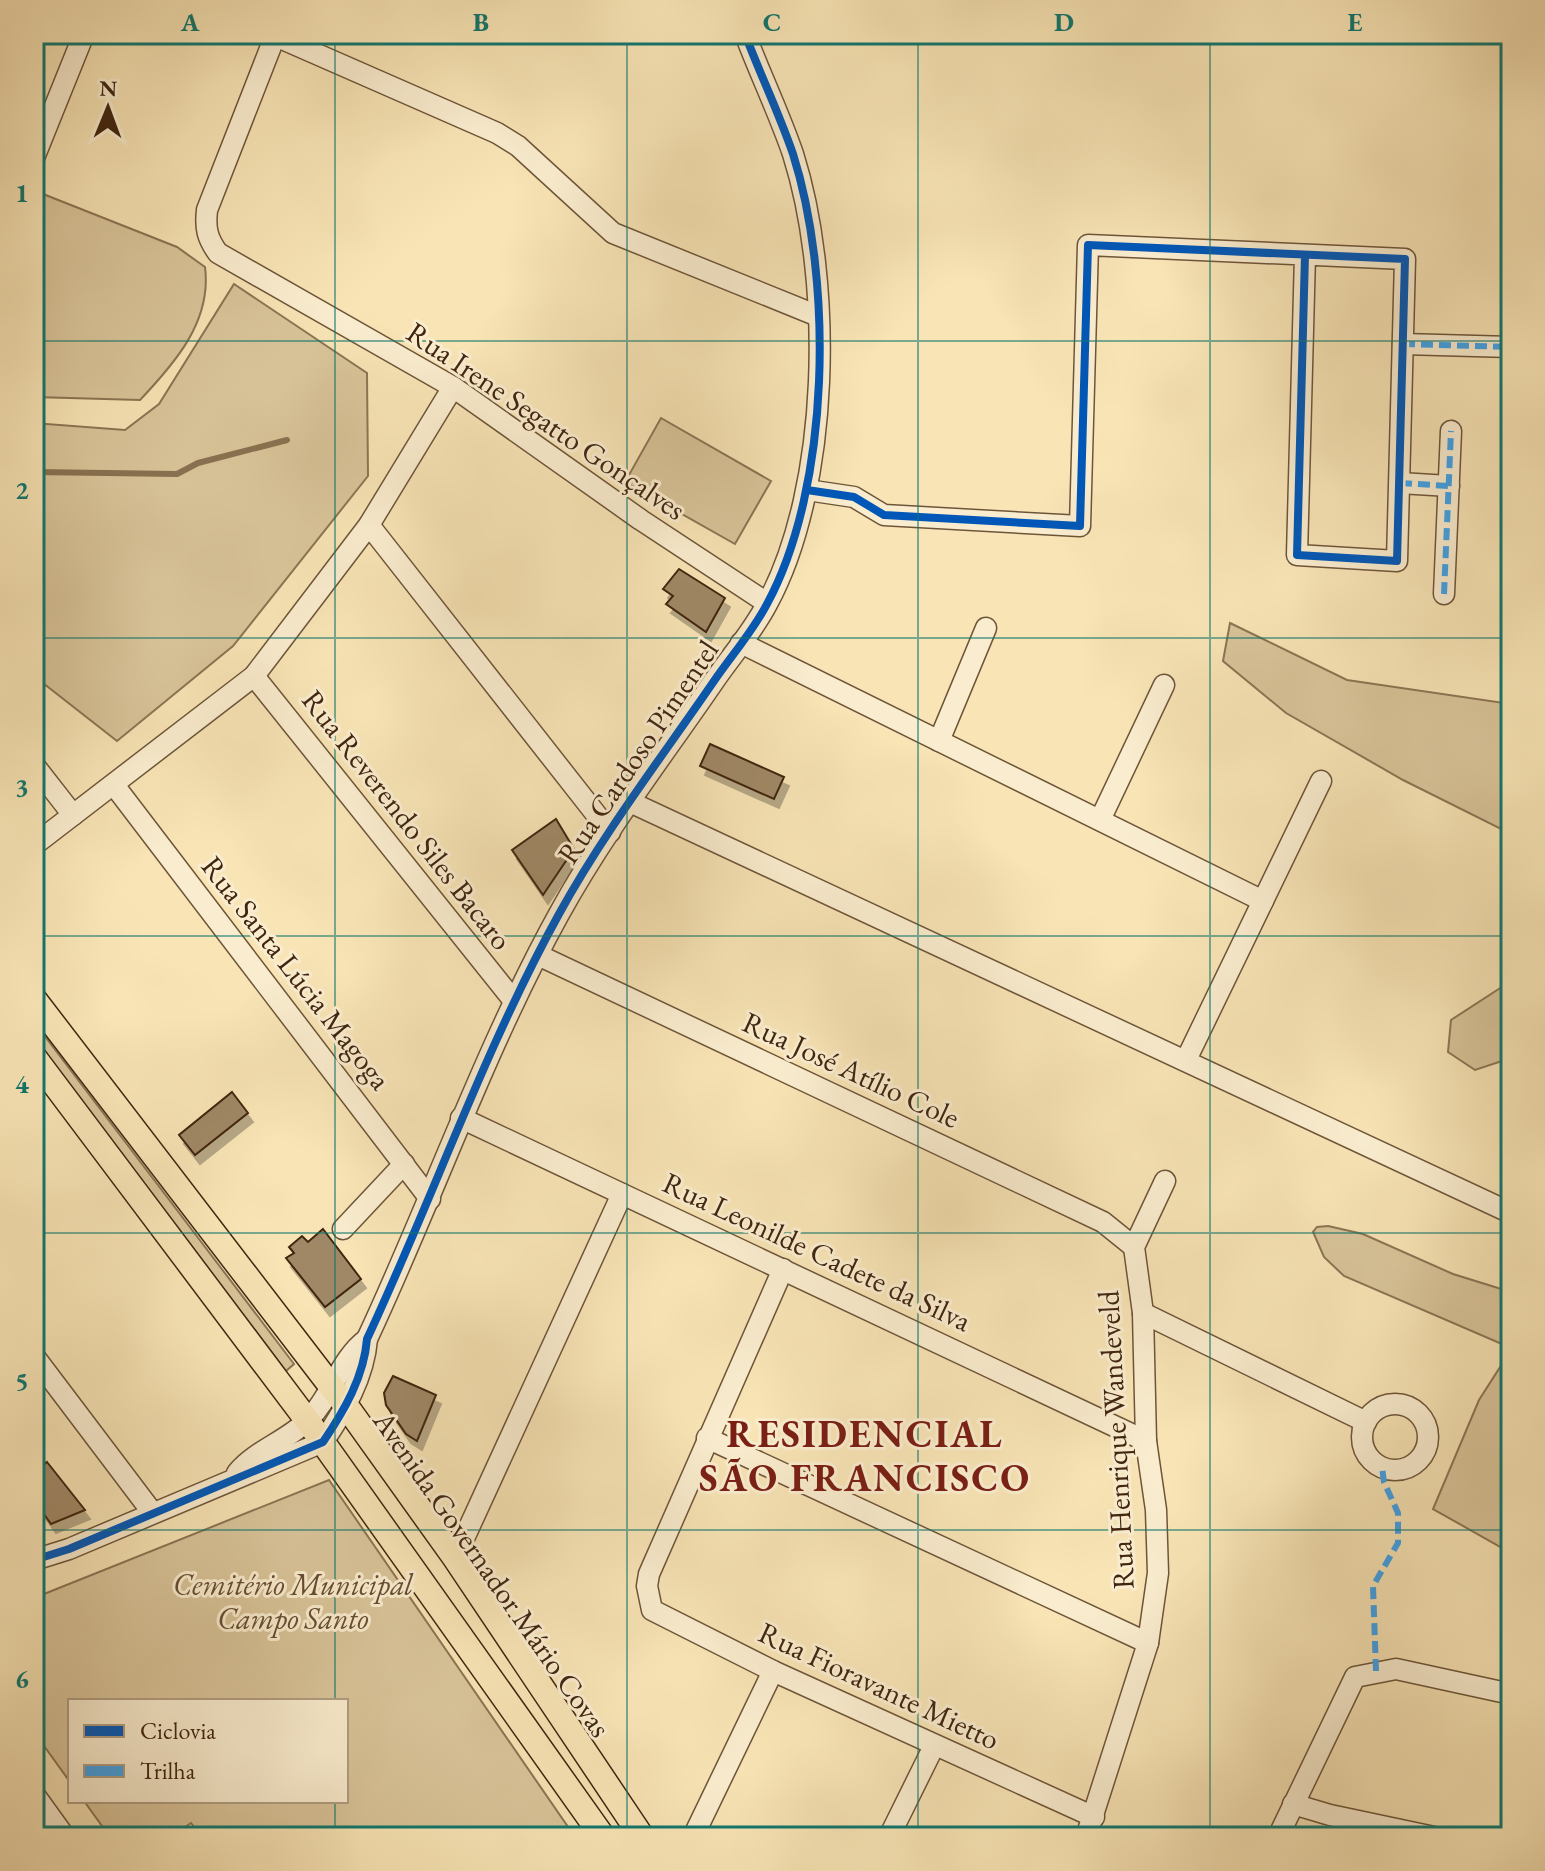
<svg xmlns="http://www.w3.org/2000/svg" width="1545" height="1871" font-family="'EB Garamond',serif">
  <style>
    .green { fill: #d9c499; stroke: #8c7454; stroke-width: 2 }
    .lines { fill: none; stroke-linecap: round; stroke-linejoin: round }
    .stream { stroke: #897151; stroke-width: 6 }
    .building { fill: #a08866; stroke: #402510; stroke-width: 2; filter: url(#shadow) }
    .minor-casing { stroke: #6e5539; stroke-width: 23 }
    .major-casing { stroke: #402510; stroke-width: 27 }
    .minor { stroke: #faedcf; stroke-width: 20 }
    .major { stroke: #f8e4b5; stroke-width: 24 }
    .quiet { stroke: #3fa2ea; stroke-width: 6; stroke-dasharray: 12 6; stroke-linecap: butt }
    .cycleway-casing { stroke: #faedcf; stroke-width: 13 }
    .cycleway { stroke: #0057b8; stroke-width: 8 }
    .grid { fill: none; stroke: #0f766e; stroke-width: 2; stroke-opacity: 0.55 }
    .labels { text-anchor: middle; stroke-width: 6; stroke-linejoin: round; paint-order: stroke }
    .street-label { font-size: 30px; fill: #402510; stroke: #faedcf }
    .park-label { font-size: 30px; font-style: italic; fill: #664d32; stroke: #faedcf }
    .district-label { font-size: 38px; font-weight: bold; letter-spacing: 2px; fill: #7a1f14; stroke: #faedcf }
    .neatline { fill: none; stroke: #0f766e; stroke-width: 3 }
    .grid-label { font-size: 26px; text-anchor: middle; font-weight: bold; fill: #0f766e }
  </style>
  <defs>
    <filter id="shadow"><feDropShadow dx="5" dy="9" stdDeviation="0" flood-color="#0004"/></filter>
  </defs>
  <rect width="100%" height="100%" fill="#f8e4b5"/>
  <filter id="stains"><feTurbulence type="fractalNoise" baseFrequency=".0025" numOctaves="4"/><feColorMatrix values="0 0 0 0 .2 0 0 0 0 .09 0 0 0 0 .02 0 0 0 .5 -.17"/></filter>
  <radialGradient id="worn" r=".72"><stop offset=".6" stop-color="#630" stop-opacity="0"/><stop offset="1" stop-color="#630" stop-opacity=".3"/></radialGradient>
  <!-- green -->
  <g class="green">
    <path d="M38,192L177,247L205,267C212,321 175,363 140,400L34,397V200Z"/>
    <polygon points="234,284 367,373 368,476 233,646 117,741 34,676 34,423 125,430 159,404"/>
    <polygon points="661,418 771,481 735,544 625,482"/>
    <polygon points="1230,623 1347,680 1511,704 1511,834 1403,780 1286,713 1223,661"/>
    <polygon points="1511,981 1511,1058 1475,1070 1448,1052 1451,1020"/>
    <polygon points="34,1022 294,1364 286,1371 34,1040"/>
    <polygon points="1328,1226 1363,1234 1453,1274 1511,1292 1511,1348 1344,1276 1324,1257 1313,1232 1317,1227"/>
    <polygon points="1511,1350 1511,1553 1433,1509 1479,1400"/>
    <polygon points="329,1480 575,1837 202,1837 191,1823 170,1837 110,1837 84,1801 346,1801 346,1701 70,1701 70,1782 34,1732 34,1598"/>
  </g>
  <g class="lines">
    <!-- stream -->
    <polyline class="stream" points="34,472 177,474 198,463 287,440"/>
  </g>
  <!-- building -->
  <g class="building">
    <polygon points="679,569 725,598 706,632 666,604 673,596 663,589"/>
    <polygon points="710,744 784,777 774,799 700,766"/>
    <polygon points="556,819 574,849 543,895 512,850"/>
    <polygon points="232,1092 248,1113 195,1155 179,1135"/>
    <polygon points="323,1229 361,1279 325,1307 286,1258 294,1253 289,1247 302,1236 308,1242"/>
    <polygon points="393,1376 436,1395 417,1441 406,1434 386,1405 384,1393"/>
    <polygon points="47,1462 85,1510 51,1524 34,1500 34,1472"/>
  </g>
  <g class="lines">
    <defs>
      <g id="minor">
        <polyline points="271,34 497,133 518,146 613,233 818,316"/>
        <path d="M275,36L207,210C205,228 207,238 218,253L453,387L641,520L767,603"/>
        <polyline points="34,158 84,34"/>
        <polyline points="1403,344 1511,347"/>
        <polyline points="1400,483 1449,486"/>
        <polyline points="807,490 854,497 884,515 1080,526 1088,245 1405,259 1397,561 1297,555 1305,255"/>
        <polyline points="369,525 610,832"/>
        <polyline points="1444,594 1451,431"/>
        <polyline points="741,643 1263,901"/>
        <polyline points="254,676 514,1001"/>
        <polyline points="939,741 986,628"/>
        <polyline points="34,765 73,815"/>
        <polyline points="114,785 430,1199"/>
        <polyline points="630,802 1511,1213"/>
        <polyline points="1100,820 1164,685"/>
        <polyline points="34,845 254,676 369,525 453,387"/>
        <polyline points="538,955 1103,1222 1134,1247"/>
        <polyline points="1186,1060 1321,781"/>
        <polyline points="461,1118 1146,1441"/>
        <polyline points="343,1229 404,1164"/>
        <polyline points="783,1269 649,1574 647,1586 652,1610 773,1671 1094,1817"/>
        <polyline points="1143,1313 1366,1422"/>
        <polyline points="34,1356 152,1512"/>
        <circle cx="1395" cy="1437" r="33"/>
        <polyline points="707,1438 1148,1643"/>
        <path d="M237,1473C256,1450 287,1441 308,1420C332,1396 340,1359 367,1339"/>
        <polyline points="455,1558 622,1194"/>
        <path d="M34,1560L69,1549L323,1442C344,1411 364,1377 367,1339C433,1198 484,1050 559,914C604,832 662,757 714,681C732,655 753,631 767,604C831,486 833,280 793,154C779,113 760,74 745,34"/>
        <polyline points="34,1794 65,1837"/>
        <polyline points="1293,1804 1330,1815 1434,1837"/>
        <polyline points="693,1837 773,1671"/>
        <polyline points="889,1837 934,1746"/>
        <polyline points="1086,1837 1148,1643 1158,1573 1156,1510 1146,1441 1143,1313 1134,1247 1165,1181"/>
        <polyline points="1278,1837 1355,1677 1396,1669 1511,1694"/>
      </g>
      <g id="major">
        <polyline points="34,999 347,1407 455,1558 642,1837"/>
        <polyline points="34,1057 307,1420 603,1837"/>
      </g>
    </defs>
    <!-- minor casing -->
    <use href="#minor" class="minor-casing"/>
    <!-- major casing -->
    <use href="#major" class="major-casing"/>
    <!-- minor -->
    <use href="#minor" class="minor"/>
    <!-- major -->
    <use href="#major" class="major"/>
    <!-- quiet -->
    <g class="quiet">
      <polyline points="1403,344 1511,347"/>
      <polyline points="1400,483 1449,486"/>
      <polyline points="1444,594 1451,431"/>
      <polyline points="1376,1671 1373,1586 1398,1543 1398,1513 1384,1482 1382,1467"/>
    </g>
    <defs>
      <g id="cycleway">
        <polyline points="807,490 854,497 884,515 1080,526 1088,245 1405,259 1397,561 1297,555 1305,255"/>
        <path d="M34,1560L69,1549L323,1442C344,1411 364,1377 367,1339C433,1198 484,1050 559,914C604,832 662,757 714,681C732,655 753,631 767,604C831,486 833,280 793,154C779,113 760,74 745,34"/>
      </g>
    </defs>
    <!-- cycleway casing -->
    <use href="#cycleway" class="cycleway-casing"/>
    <!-- cycleway -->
    <use href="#cycleway" class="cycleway"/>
  </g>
  <!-- grid -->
  <path class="grid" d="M335,34V1701M627,34V1837M918,34V1837M1210,34V1837M34,341H1511M34,638H1511M34,936H1511M34,1233H1511M34,1530H1511M335,1801V1837"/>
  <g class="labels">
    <!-- street labels -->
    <g class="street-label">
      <text transform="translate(546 421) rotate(34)" y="10">Rua Irene Segatto Gonçalves</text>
      <text transform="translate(638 752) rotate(-56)" y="10">Rua Cardoso Pimentel</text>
      <text transform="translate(407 820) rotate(52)" y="10">Rua Reverendo Siles Bacaro</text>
      <text transform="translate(296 973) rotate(52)" y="10">Rua Santa Lúcia Magoga</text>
      <text transform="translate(851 1070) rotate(25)" y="10">Rua José Atílio Cole</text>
      <text transform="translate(817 1252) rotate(25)" y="10">Rua Leonilde Cadete da Silva</text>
      <text transform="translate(1116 1440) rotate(-93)" y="10">Rua Henrique Wandeveld</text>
      <text transform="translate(492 1574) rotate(55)" y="10">Avenida Governador Mário Covas</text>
      <text transform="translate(879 1686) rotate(25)" y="10">Rua Fioravante Mietto</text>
    </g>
    <!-- park labels -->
    <g class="park-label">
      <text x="293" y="1595">Cemitério Municipal<tspan x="293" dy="34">Campo Santo</tspan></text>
    </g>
    <!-- district labels -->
    <g class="district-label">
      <text x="865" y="1447">RESIDENCIAL<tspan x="865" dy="44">SÃO FRANCISCO</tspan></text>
    </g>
  </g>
  <!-- margin -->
  <rect width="1545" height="1871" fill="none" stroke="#f8e4b5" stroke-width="88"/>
  <!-- legend -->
  <rect x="68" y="1699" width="280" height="104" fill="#faedcf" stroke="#b09d83" stroke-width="2"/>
  <rect x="84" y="1725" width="40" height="12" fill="#0057b8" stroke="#b09d83" stroke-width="2"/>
  <text x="140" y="1739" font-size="24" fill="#402510">Ciclovia</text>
  <rect x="84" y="1765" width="40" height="12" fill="#3fa2ea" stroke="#b09d83" stroke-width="2"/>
  <text x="140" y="1779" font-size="24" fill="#402510">Trilha</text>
  <!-- north arrow -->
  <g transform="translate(108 108) rotate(1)" stroke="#faedcf" stroke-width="6" paint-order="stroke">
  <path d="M0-6L14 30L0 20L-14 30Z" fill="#402510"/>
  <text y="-12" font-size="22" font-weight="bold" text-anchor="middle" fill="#402510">N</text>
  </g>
  <rect x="44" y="44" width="1457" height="1783" class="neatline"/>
  <g class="grid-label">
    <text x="190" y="31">A</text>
    <text x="481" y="31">B</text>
    <text x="772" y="31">C</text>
    <text x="1064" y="31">D</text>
    <text x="1355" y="31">E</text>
    <text x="22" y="202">1</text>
    <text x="22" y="499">2</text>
    <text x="22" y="796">3</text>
    <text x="22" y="1093">4</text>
    <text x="22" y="1390">5</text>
    <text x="22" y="1688">6</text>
  </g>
  <rect width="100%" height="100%" filter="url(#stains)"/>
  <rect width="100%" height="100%" fill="url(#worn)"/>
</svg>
